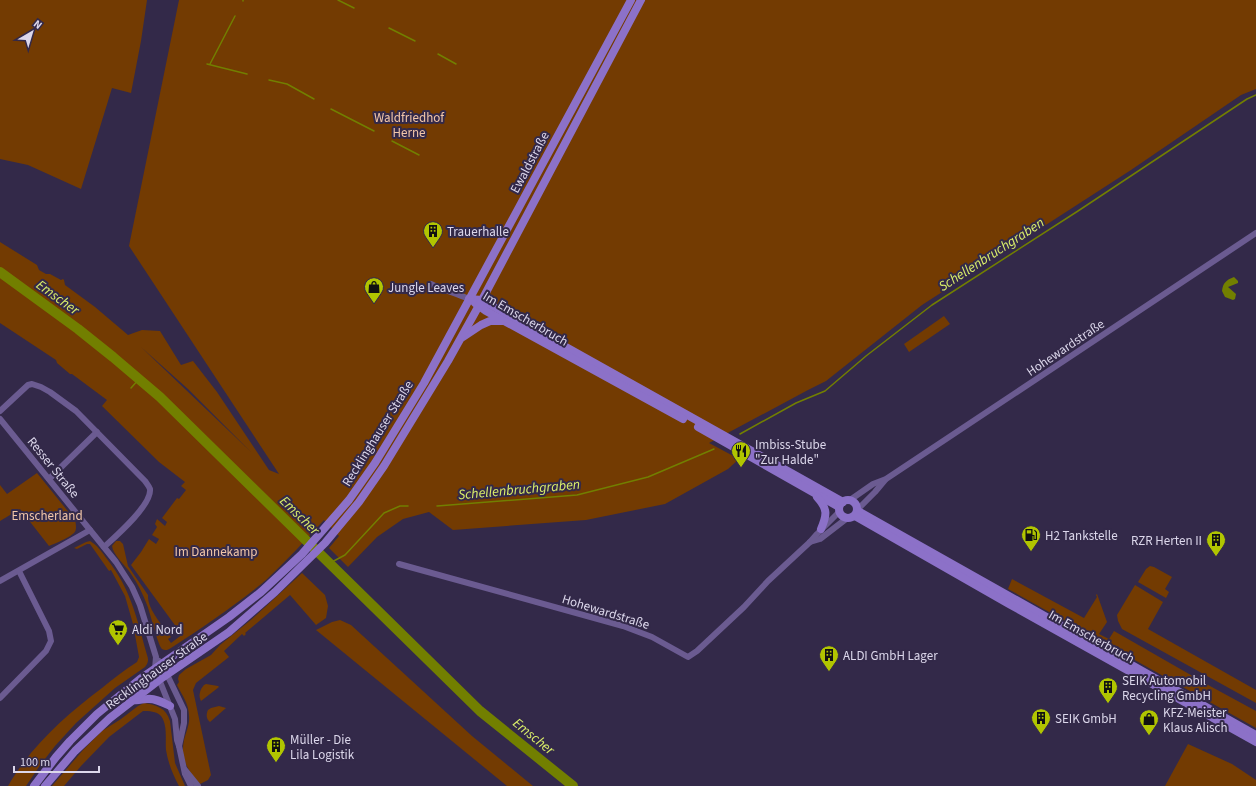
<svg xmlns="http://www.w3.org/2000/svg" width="1256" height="786" font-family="'Source Sans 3',sans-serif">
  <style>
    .green { fill: #733b02; fill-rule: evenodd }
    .water { fill: #727f00 }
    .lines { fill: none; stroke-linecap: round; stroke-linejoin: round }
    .stream { stroke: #727f00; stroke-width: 1.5 }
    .river { stroke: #727f00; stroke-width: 10 }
    .minor { stroke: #6b5b91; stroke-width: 6 }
    .secondary { stroke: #8c71c8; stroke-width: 8 }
    .labels { text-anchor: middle; stroke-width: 4; stroke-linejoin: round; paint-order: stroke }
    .park-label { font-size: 13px; fill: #f3c7a9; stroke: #332949 }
    .street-label { font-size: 13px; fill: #dcd7eb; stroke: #332949 }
    .poi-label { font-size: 13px; fill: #dcd7eb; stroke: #332949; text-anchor: start }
    .water-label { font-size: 14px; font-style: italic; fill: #dcf06a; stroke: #332949 }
  </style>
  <rect width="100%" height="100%" fill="#332949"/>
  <!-- green -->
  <g class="green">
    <polygon points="0,0 147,0 141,41 131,93 112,88 81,189 28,165 0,159"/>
    <path d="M179,0H1256V89L1241,95L1131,170L922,305L826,381L808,390L709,443L739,459L728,469L665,504L586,520L453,530L429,512L403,519L377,537L348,567L329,548L339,536L324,520C305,541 286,561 266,580C236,605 203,627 171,648C168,650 165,651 162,649C158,646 150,612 147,605C143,594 138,584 131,574C126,566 113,555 112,546L116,541H120L123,544L128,566L148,595C147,609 163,626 171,637L168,639L171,643L183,634L177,628L131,565L141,552L149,539L156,544L159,539L152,535L157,527L155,524L157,519L165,526L167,522L162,518L177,498L179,499L186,490L181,486L185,482L159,462L102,406L107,400L72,374H70L57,363L56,360L0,323V242L37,265L39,270L46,274H50L61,280L63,279L64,280L65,285L95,307L128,335L142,330L160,331L181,365L193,361L217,392L269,470L279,474L129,246ZM141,347L188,389L251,452Z"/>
    <polygon points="944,316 950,324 909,352 904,344"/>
    <path d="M37,473L75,520C76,524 77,530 74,533C69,538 56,543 49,546L20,509L0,521V485L7,494Z"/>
    <path d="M90,541C97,545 102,552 107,559C131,589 137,619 147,655C149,660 148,663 145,667L115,688L76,723L55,746L41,764L26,786H8C31,746 66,715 102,688C113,679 124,670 137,662L139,657L133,624L125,596L111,570L109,571L90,544H87L77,549L74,548L86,542Z"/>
    <polygon points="1150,566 1154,567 1172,577 1165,589 1169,592 1166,598 1138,582 1146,569"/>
    <path d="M302,573L325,595L328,606L326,618L316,625L290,595L245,633L246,634L244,636L242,634L224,651L229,657L196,683L193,690L211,775L208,780L200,784C188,771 180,759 184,740C186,732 190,724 189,716C189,704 182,695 177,685L179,682L178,679L179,675L186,669L211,655L220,645L252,619Z"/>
    <polygon points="1012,579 1084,618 1097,597 1096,595 1097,594 1107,622 1099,634 1109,639 1114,631 1210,686 1256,711 1256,728 1008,589"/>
    <polygon points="1135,585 1163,602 1148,629 1256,690 1256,703 1122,629 1118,621 1117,615"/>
    <polygon points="340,620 351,625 472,736 533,786 507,786 316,630 332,622"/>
    <path d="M206,684L218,686L219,687L201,701C198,696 200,689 204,685Z"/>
    <path d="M144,703C157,705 166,708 170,721L175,763L185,786H179C173,775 168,763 166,750C165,739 168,726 161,716C156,711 149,711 143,711L109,737L81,766L64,786H52L83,750L102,731L121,719L138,706Z"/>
    <path d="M219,706L226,708L210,722C206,719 206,714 208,710L211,708Z"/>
    <polygon points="1188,744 1232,764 1256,780 1256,786 1165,786"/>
  </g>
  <!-- water -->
  <path class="water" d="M1234,277L1238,281V283L1228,287L1236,294L1235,299L1233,300L1225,297L1222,291C1223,283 1226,280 1234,277Z"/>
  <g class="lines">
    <!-- stream -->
    <g class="stream">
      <polyline points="338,0 354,8"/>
      <polyline points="243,1 243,0"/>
      <polyline points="389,28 415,41"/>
      <polyline points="438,54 456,64"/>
      <polyline points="207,64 247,74"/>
      <polyline points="210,64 235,16"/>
      <polyline points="269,80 287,84 314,99"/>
      <polyline points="331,109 374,131"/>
      <polyline points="392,141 419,155"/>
      <polyline points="131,388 139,379"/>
      <polyline points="740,434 796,403 825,391 866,356 932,305 1078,211 1247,99 1256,95"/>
      <polyline points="437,506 577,495 648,477 714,449"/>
      <polyline points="330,563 345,555 384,513 400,506 408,506"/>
    </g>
    <!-- river -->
    <polyline class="river" points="0,272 78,329 113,357 160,397 480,711 573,786"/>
    <!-- minor -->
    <g class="minor">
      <path d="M431,284C443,290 456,293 469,299"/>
      <path d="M0,411L28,385L32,384L41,387L50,392L76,411L145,481C147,484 149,486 150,489C152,505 115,537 104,547"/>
      <polyline points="0,419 116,562 132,587 140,605 156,657 155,669 175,719 177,740 179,746 185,774 191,786"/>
      <polyline points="49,479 97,432"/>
      <polyline points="850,500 873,484 886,479 1256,233"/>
      <polyline points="858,509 875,492 885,480"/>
      <polyline points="810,542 820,539 846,519"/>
      <polyline points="399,564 623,626 652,637 688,657 697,651 744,607 768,581 810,542 817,534 839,512"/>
      <polyline points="0,581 90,530"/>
      <polyline points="159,661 162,664 184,710 184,723 179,746"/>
      <polyline points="0,698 46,651 51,641 49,631 19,571"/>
      <polyline points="185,770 198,786"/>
    </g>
    <!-- secondary -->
    <g class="secondary">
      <polyline points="469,299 482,300 489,304 843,502"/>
      <polyline points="475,303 486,311 683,419"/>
      <polyline points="463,337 481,325 490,321 503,321"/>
      <polyline points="698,427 839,507"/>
      <path d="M817,497C828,509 827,515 821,529"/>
      <circle cx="848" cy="509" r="9"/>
      <polyline points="858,511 1256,735"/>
      <polyline points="855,516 1009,604 1256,742"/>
      <path d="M133,700C139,701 142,699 147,699C155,698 162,702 170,706"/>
      <polyline points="34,786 56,757 70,741 97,714 140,679 229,617 261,592 302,554 349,500 375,463 424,383 631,0"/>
      <polyline points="45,786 75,751 110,718 159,680 229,632 275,592 325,543 359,502 384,466 448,361 482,300 641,0"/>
    </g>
  </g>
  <!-- icons -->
  <defs>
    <symbol id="building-pin" viewBox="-11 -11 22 30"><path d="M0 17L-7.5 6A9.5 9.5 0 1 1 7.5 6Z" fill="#b1c500" stroke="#332949"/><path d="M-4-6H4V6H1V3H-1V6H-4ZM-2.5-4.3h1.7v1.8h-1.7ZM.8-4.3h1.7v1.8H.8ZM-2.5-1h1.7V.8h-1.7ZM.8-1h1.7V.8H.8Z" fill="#111"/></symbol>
    <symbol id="shop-pin" viewBox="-11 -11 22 30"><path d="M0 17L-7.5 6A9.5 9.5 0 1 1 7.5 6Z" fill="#b1c500" stroke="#332949"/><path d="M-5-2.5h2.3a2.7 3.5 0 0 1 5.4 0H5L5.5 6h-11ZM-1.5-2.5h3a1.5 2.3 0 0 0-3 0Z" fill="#111"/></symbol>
    <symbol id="restaurant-pin" viewBox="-11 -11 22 30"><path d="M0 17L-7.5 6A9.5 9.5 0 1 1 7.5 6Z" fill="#b1c500" stroke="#332949"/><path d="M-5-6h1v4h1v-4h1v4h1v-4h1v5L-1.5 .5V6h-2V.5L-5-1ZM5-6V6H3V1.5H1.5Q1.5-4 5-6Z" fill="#111"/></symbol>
    <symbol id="fuel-pin" viewBox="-11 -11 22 30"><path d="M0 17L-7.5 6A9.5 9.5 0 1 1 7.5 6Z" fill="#b1c500" stroke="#332949"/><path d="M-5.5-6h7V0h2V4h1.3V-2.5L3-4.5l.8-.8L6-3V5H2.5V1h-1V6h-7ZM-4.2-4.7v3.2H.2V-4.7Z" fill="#111"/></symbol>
    <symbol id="supermarket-pin" viewBox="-11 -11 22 30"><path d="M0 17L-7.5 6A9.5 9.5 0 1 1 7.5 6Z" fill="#b1c500" stroke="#332949"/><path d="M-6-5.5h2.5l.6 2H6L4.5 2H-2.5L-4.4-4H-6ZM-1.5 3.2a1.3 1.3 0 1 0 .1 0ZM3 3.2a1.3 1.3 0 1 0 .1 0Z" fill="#111"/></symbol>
  </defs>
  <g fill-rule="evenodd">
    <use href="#building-pin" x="422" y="220" width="22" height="30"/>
    <use href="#shop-pin" x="363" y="276" width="22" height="30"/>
    <use href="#restaurant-pin" x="730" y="440" width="22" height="30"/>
    <use href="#fuel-pin" x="1020" y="524" width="22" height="30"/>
    <use href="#building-pin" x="1205" y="529" width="22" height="30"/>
    <use href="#supermarket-pin" x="107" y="618" width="22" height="30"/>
    <use href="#building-pin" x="818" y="644" width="22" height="30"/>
    <use href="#building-pin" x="1097" y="676" width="22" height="30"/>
    <use href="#building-pin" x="1030" y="707" width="22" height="30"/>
    <use href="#shop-pin" x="1138" y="708" width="22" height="30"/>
    <use href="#building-pin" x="265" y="735" width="22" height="30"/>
  </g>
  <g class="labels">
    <!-- park labels -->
    <g class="park-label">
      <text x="409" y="122">Waldfriedhof<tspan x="409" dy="15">Herne</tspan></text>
      <text x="47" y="520">Emscherland</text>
      <text x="216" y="556">Im Dannekamp</text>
    </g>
    <!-- street labels -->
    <g class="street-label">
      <text transform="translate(529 162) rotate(-62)" y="5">Ewaldstraße</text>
      <text transform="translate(526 318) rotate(30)" y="5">Im Emscherbruch</text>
      <text transform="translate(1065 347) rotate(-34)" y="5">Hohewardstraße</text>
      <text transform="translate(377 433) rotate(-58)" y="5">Recklinghauser Straße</text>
      <text transform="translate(54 467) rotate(51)" y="5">Resser Straße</text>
      <text transform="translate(606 611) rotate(17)" y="5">Hohewardstraße</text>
      <text transform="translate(1092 636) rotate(29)" y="5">Im Emscherbruch</text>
      <text transform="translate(156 670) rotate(-36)" y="5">Recklinghauser Straße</text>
    </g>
    <!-- poi labels -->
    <g class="poi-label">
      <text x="447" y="236">Trauerhalle</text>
      <text x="388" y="292">Jungle Leaves</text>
      <text x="755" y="449">Imbiss-Stube<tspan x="755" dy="15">"Zur Halde"</tspan></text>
      <text x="1045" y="540">H2 Tankstelle</text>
      <text x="1202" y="545" text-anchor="end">RZR Herten II</text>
      <text x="132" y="634">Aldi Nord</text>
      <text x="843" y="660">ALDI GmbH Lager</text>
      <text x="1122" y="685">SEIK Automobil<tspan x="1122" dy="15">Recycling GmbH</tspan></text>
      <text x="1163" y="717">KFZ-Meister<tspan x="1163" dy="15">Klaus Alisch</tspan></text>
      <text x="1055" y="723">SEIK GmbH</text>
      <text x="290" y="744">Müller - Die<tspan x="290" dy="15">Lila Logistik</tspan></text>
    </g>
    <!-- water labels -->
    <g class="water-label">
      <text transform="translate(991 254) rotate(-33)" y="5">Schellenbruchgraben</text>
      <text transform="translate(58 297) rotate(36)" y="5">Emscher</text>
      <text transform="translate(519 489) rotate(-5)" y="5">Schellenbruchgraben</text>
      <text transform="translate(300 515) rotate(44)" y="5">Emscher</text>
      <text transform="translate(534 736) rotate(39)" y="5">Emscher</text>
    </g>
  </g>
  <!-- north arrow -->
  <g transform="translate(32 32) rotate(38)" stroke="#332949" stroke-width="3" paint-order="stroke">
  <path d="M0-3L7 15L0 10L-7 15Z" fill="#dcd7eb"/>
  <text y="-6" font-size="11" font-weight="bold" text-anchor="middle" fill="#dcd7eb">N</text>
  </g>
  <!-- scale -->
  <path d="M14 766v6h85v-6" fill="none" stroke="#dcd7eb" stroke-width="2"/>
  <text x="20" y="766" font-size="12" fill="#dcd7eb" stroke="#332949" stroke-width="3" paint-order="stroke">100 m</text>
</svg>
